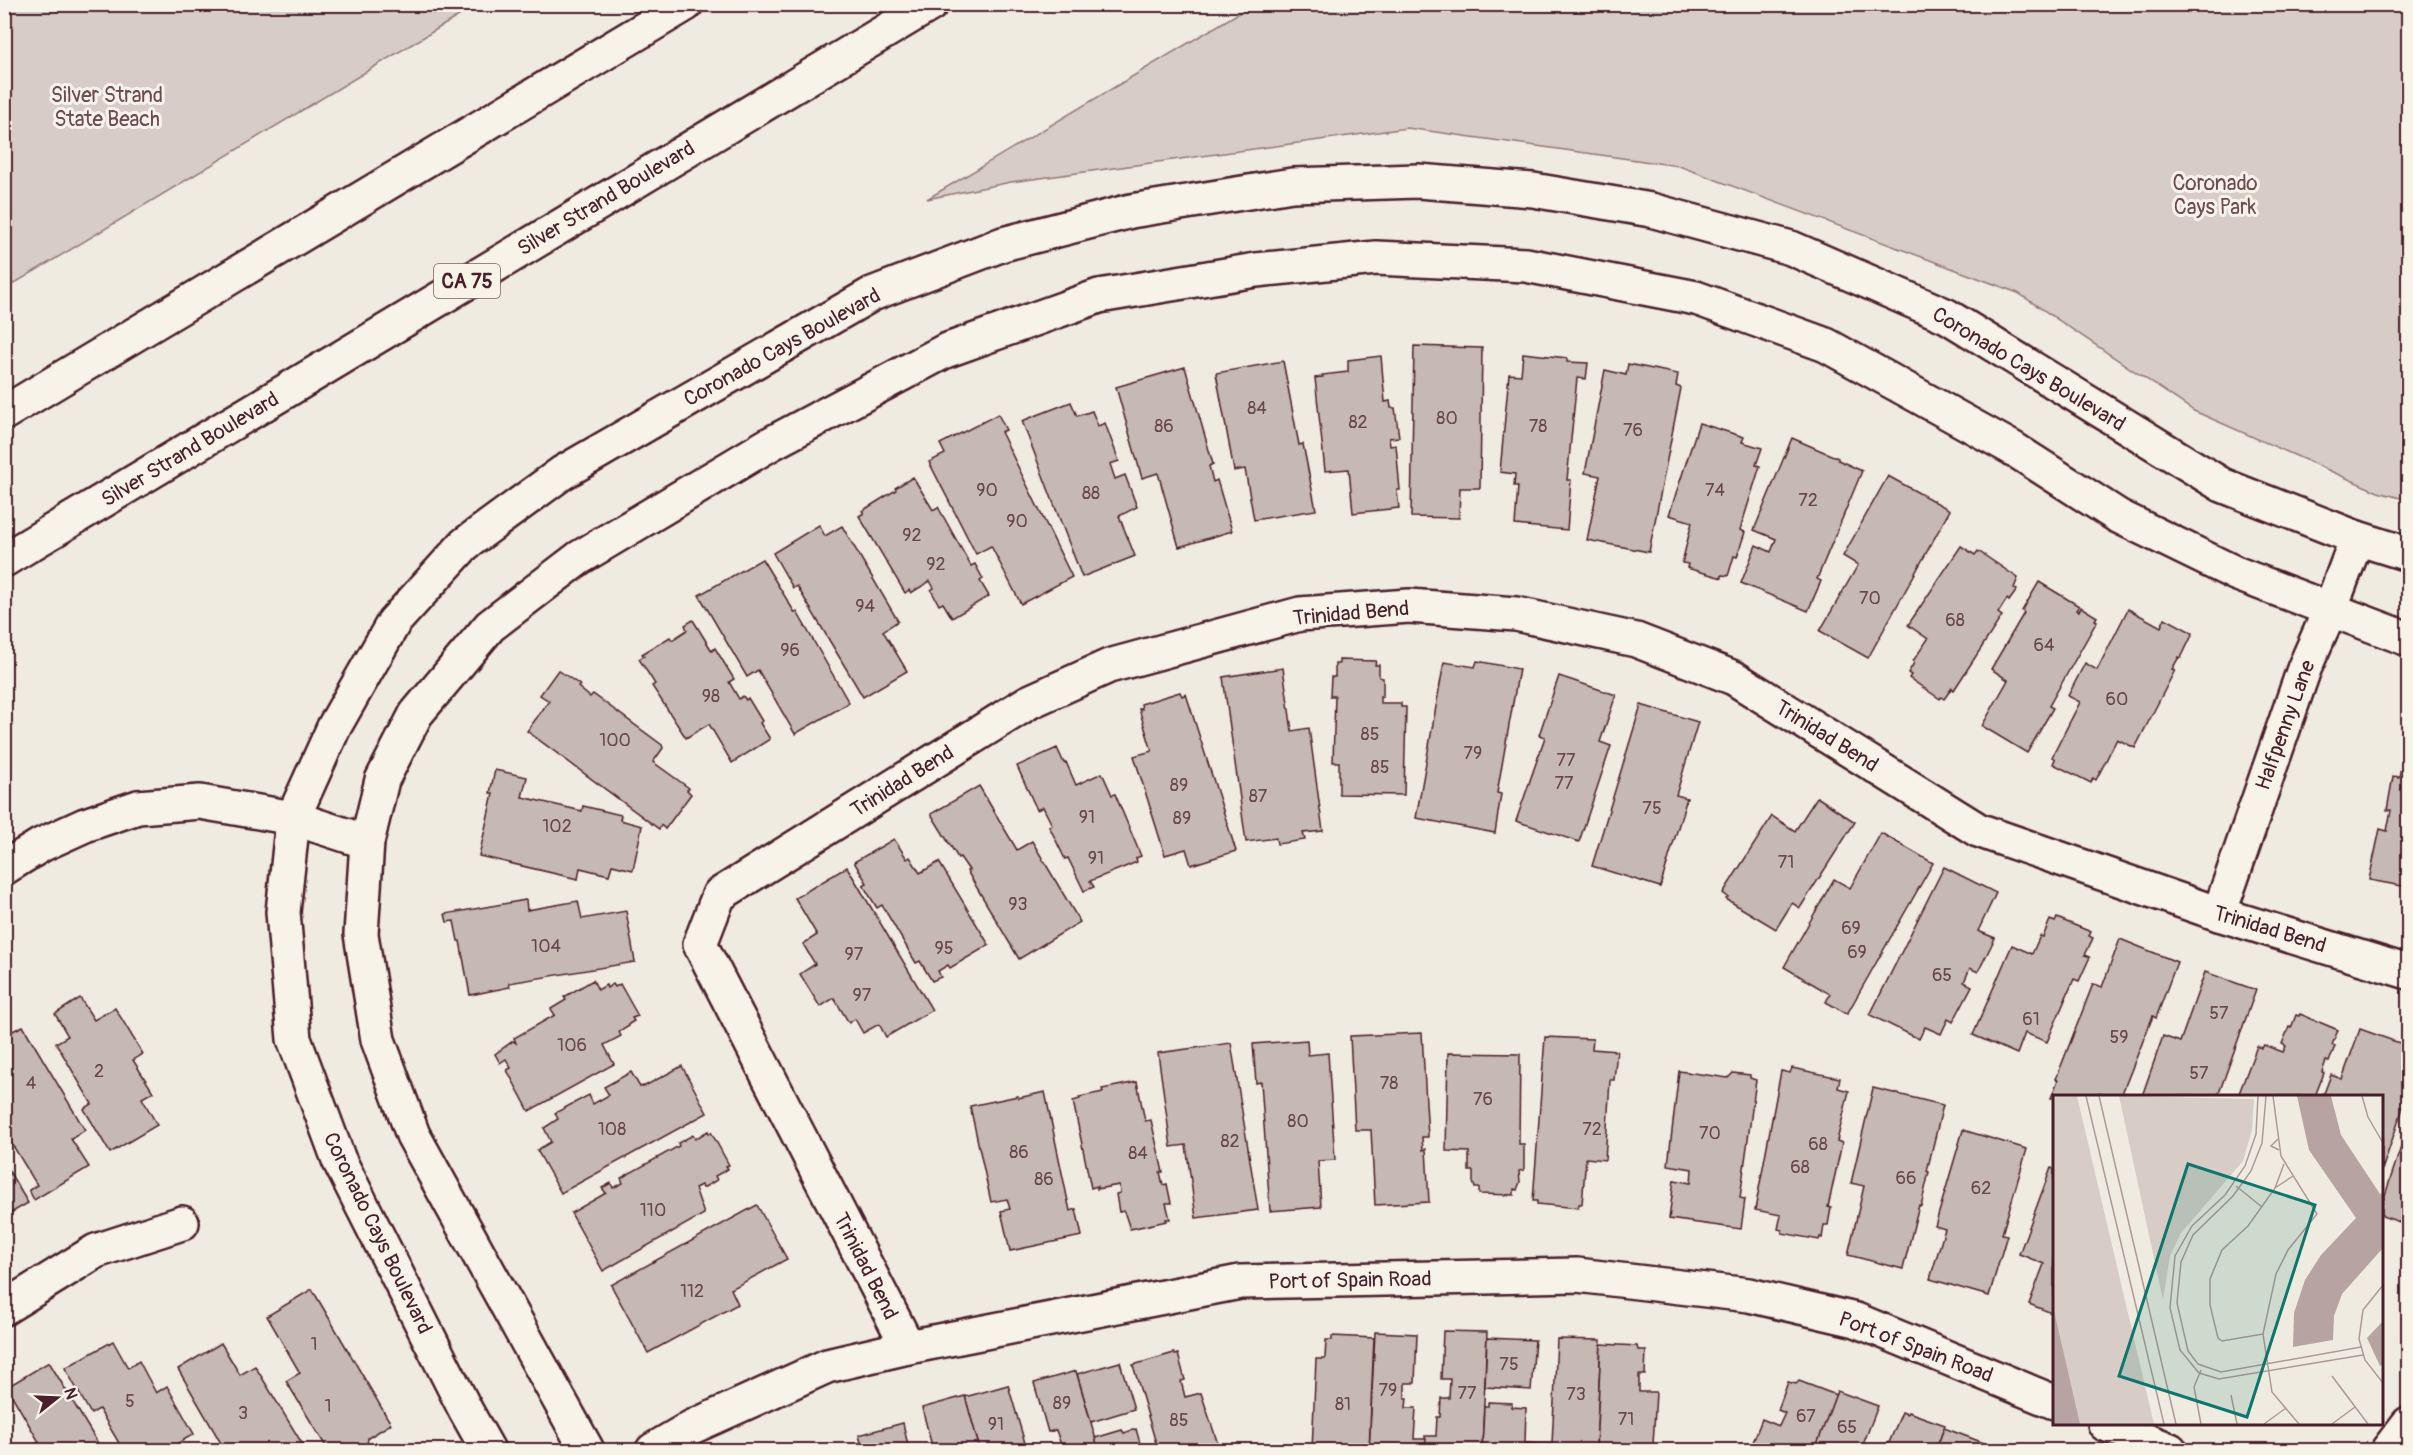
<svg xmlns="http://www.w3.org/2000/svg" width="2413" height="1455" font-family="Pangolin,sans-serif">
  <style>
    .green { fill: #d8cdc6; stroke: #917678; stroke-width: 1.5 }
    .building { fill: #c6b8b3; stroke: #4a1f2b; stroke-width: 1.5 }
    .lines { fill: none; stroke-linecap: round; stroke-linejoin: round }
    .minor-casing { stroke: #4a1f2b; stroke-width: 38 }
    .highway-casing { stroke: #4a1f2b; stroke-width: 38 }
    .minor { stroke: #f7f3e8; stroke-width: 33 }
    .highway { stroke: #f7f3e8; stroke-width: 33 }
    .labels { text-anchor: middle; stroke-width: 6; stroke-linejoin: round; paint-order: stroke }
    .number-label { font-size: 18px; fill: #69454d }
    .shield { fill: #f7f3e8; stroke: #7e5f64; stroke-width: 1.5 }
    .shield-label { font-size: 20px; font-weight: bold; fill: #4a1f2b }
    .park-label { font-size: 21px; fill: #6e4a52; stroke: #f7f3e8 }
    .street-label { font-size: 21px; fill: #4a1f2b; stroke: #f7f3e8 }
    .inset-road { fill: none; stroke: #ae9998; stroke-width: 1.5 }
    .view { fill: #0f766e; fill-opacity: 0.15; stroke: #0f766e; stroke-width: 3 }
    .inset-edge { fill: none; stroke: #4a1f2b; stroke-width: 3 }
  </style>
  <rect width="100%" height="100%" fill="#f0ebe0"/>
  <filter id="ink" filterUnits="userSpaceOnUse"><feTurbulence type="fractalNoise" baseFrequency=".0167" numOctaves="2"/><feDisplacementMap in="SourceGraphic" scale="12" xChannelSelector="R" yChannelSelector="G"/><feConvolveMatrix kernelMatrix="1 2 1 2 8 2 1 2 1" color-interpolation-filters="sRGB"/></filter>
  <g filter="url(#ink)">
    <!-- green -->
    <g class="green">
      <polygon points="5,4 477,4 477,5 5,289"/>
      <polygon points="1252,5 2408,5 2408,500 2378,492 2194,411 2018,293 1679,166 1407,128 1011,182 927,199"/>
    </g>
    <!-- building -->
    <g class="building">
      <polygon points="1414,346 1482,348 1480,488 1460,488 1459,518 1411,517"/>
      <polygon points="1523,353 1567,358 1567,362 1588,363 1586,379 1577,378 1567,480 1571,480 1567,530 1515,525 1518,486 1514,486 1515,474 1500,472 1509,374 1521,375"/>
      <polygon points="1381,356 1385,402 1390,401 1391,408 1395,408 1399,437 1389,438 1390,446 1396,445 1400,490 1397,490 1399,508 1353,513 1349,469 1325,471 1315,378 1323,377 1322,375 1348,372 1348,360"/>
      <polygon points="1283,361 1299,445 1303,444 1316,510 1254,520 1245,469 1234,471 1216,373"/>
      <polygon points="1628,364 1678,374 1676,386 1681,388 1649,552 1587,540 1600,476 1585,473 1605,370 1626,375"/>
      <polygon points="1185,367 1213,464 1209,466 1213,482 1217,480 1232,531 1179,547 1158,473 1142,478 1116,387"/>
      <polygon points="1071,402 1077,416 1092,411 1098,426 1105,423 1119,461 1110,464 1115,479 1125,475 1137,507 1119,516 1135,556 1082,577 1022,421"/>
      <polygon points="998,414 1006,430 1001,432 1072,577 1021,604 991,546 976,554 929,462 945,454 940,444"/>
      <polygon points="1699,423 1744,437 1742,442 1762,448 1756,465 1760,466 1740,530 1745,532 1737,557 1734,556 1728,576 1722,575 1722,578 1687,568 1688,564 1682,563 1692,522 1669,515"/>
      <polygon points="1792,438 1838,458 1838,460 1862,471 1817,579 1821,581 1808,611 1741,583 1756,545 1771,552 1776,539 1754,530"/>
      <polygon points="1888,476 1950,510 1868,658 1820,631 1858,565 1843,556"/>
      <polygon points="913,477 933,510 938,507 971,566 975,564 983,579 980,581 989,596 952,618 943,603 939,605 931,590 934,588 930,581 911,593 909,590 905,593 859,516 864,513 862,511 896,490 895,488"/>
      <polygon points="819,525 825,536 842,526 898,621 883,631 907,671 863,697 797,586 793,588 773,553"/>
      <polygon points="1961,546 1975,555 1978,551 2018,578 2014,588 2017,590 2009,601 2007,599 1998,613 2002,616 1954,690 1952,688 1944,699 1941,697 1940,699 1909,678 1911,675 1908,673 1914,663 1913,661 1928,639 1908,625"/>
      <polygon points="762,559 795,613 797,612 849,703 795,734 758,670 747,677 699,595"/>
      <polygon points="2039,582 2079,606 2076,610 2079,611 2081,607 2097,617 2095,620 2097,621 2063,681 2049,706 2053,708 2027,753 1982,726 2008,680 1991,669 2024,613 2022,611"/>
      <polygon points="2128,609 2161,627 2165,618 2193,633 2181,658 2179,657 2172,669 2175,670 2135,748 2117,739 2096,780 2093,778 2091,783 2053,764 2055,759 2052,757 2080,702 2068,696 2085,663 2097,670"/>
      <polygon points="693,620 712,651 715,648 734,679 729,682 739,699 743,696 746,700 748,698 762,721 760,723 770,739 732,763 709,724 686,738 652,686 655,684 639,659 644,656 642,654 670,637 672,640 687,630 685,625"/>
      <polygon points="1339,660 1376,661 1375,665 1379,665 1379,677 1383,678 1383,697 1380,696 1380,703 1401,703 1401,707 1406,707 1404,795 1339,794 1339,762 1333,762 1335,696 1330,696 1331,677 1335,677 1335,664 1339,664"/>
      <polygon points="1477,661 1519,669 1497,793 1501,794 1495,833 1416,818 1444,662 1475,667"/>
      <polygon points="1283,668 1292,731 1309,728 1323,831 1303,833 1305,840 1277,844 1276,838 1246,842 1223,677"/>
      <polygon points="558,670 580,685 578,687 590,697 593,694 662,745 663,748 653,762 689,788 687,790 691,794 665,829 661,825 659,829 527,731 549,701 540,695"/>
      <polygon points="1559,676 1616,695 1600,742 1611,746 1579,842 1516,821 1545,737 1539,735"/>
      <polygon points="1180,692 1182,696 1186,694 1236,851 1191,865 1186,849 1165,855 1134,756 1152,751 1139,709 1142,709 1141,704"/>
      <polygon points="1641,705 1698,722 1676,795 1687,798 1660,887 1592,866"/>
      <polygon points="1057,748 1064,763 1066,762 1076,785 1102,773 1112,795 1115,794 1141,856 1136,858 1137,862 1090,881 1094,887 1084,891 1068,858 1065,859 1049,826 1052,825 1043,807 1037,810 1017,766"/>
      <polygon points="2405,748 2408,749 2408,887 2369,880 2380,829 2387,831 2391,810 2387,810 2393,776 2399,777"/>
      <polygon points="495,770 527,777 522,797 582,811 583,806 621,815 620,820 642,826 633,870 612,865 609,875 580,868 578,879 479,856 493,793 490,793"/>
      <polygon points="979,786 1017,850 1032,841 1080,922 1019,959 967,871 969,870 960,857 958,858 931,814"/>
      <polygon points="1817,797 1855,822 1800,908 1792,903 1776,929 1726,899 1728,897 1723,893 1772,816 1795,831"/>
      <polygon points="1881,833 1933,863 1847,1014 1826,1002 1830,994 1784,967 1834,879 1850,888"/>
      <polygon points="894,839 907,859 910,857 920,873 939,862 989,945 950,968 948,965 938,971 941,977 932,981 920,961 916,963 882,905 877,908 863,885 867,883 854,862"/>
      <polygon points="847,867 932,1010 886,1037 879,1024 863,1033 855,1019 849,1023 834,998 820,1007 800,974 815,964 803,944 817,935 795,898"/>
      <polygon points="1944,867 1996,893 1978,931 1995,938 1978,972 1970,968 1964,982 1972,986 1953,1022 1948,1019 1941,1034 1925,1027 1919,1039 1870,1015"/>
      <polygon points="526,900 527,910 578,901 582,919 626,911 635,962 509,983 510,987 470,995 460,941 458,941 454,921 447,922 445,914"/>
      <polygon points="2057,918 2091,932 2089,936 2093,938 2085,955 2090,957 2079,981 2074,979 2047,1042 2025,1033 2017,1054 1973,1035 2012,945 2032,954 2040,936 2043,937 2050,920 2055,922"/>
      <polygon points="2120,939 2177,962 2156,1018 2153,1016 2121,1096 2110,1096 2100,1093 2099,1096 2051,1098 2058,1080 2056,1079 2093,984 2102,987"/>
      <polygon points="2205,972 2256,990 2218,1096 2142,1096 2163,1036 2180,1042"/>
      <polygon points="593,980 598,990 606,985 607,988 613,984 615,987 620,984 638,1016 632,1018 634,1021 629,1024 629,1026 619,1032 621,1036 604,1045 614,1064 529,1111 507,1070 511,1068 506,1059 500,1063 495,1054 513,1041 516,1043 514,1038 555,1015 551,1009 566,1000 564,997"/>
      <polygon points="80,998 94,1020 115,1008 143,1054 133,1060 153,1092 142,1098 157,1125 110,1153 84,1109 92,1104 56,1043 68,1036 55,1014"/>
      <polygon points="2300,1014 2338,1030 2332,1045 2335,1046 2329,1062 2326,1061 2322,1072 2324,1073 2315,1096 2238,1096 2257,1046 2262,1048 2264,1045 2283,1052 2286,1046 2282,1044 2289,1027 2291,1028 2296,1015 2299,1016"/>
      <polygon points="23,1026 85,1130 71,1139 89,1167 34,1200 29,1190 37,1185 4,1131 4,1035"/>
      <polygon points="2360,1029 2408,1046 2408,1093 2382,1170 2382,1096 2323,1096 2331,1075 2342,1079"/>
      <polygon points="1422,1033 1428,1137 1422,1137 1423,1150 1426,1149 1429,1202 1375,1205 1371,1130 1355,1130 1350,1036"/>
      <polygon points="1545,1037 1593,1039 1592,1049 1617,1051 1614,1080 1610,1080 1605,1160 1586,1158 1582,1204 1579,1204 1578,1208 1537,1204 1537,1201 1533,1201"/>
      <polygon points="1307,1040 1308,1055 1328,1053 1335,1160 1318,1161 1321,1207 1270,1211 1261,1082 1256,1083 1253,1044"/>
      <polygon points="1231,1043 1258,1210 1196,1218 1186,1145 1171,1147 1158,1053"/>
      <polygon points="1448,1053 1520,1054 1519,1144 1524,1144 1524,1170 1519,1171 1520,1182 1517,1190 1514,1189 1514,1195 1479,1194 1479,1188 1475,1188 1473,1182 1473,1171 1469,1171 1469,1152 1446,1151"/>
      <polygon points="682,1066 707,1113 561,1193 537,1150 551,1142 544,1128 558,1119 555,1113 589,1095 593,1104 609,1095 604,1087 631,1072 640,1087 643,1086 643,1087"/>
      <polygon points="1792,1068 1840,1078 1838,1088 1849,1091 1837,1141 1842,1143 1828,1207 1831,1208 1828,1225 1824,1225 1822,1238 1820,1237 1819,1240 1782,1233 1782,1230 1778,1229 1781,1215 1755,1210 1781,1071 1790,1073"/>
      <polygon points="1679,1071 1728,1078 1733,1073 1750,1075 1750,1078 1756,1080 1740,1198 1745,1199 1741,1229 1669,1219 1674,1180 1691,1183 1692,1169 1668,1165"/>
      <polygon points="1137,1082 1145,1121 1151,1120 1163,1172 1160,1172 1163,1185 1167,1184 1171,1203 1166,1203 1170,1219 1166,1219 1167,1221 1130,1229 1124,1211 1119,1212 1116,1194 1120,1193 1119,1185 1097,1189 1097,1186 1091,1188 1073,1101 1080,1099 1079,1097 1103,1092 1102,1089"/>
      <polygon points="1873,1088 1943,1105 1927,1171 1929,1172 1921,1206 1919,1205 1903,1269 1848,1255 1864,1186 1851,1183"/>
      <polygon points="1045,1092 1070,1211 1076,1209 1082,1236 1010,1251 1001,1211 1010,1209 1007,1199 991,1202 970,1106 1018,1096 1018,1098"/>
      <polygon points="2408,1126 2408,1225 2382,1216 2382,1204"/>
      <polygon points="1963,1130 2027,1149 2002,1234 2007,1235 1989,1296 1930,1279 1945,1229 1935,1226"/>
      <polygon points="708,1131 709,1134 711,1132 729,1165 726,1166 728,1169 715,1176 717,1180 703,1188 701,1185 695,1188 704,1214 603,1271 571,1213 606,1193 602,1188 611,1183 613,1188 623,1183 621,1178 679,1146 678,1143 693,1135 695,1139"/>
      <polygon points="4,1163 28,1203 4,1217"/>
      <polygon points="2051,1168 2054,1169 2054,1314 2029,1304 2044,1264 2019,1254"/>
      <polygon points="757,1205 787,1259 731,1289 738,1304 648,1353 611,1285"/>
      <polygon points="312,1289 391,1424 368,1438 367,1445 358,1450 328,1450 286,1381 300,1373 267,1316"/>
      <polygon points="1443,1331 1487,1332 1482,1450 1425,1450 1425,1436 1436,1436 1437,1417 1440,1417 1441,1398 1449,1398 1450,1379 1441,1379"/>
      <polygon points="1375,1332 1417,1334 1415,1383 1405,1383 1405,1398 1407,1398 1406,1408 1416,1408 1414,1439 1426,1439 1425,1450 1369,1450"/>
      <polygon points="1332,1336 1374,1338 1369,1450 1312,1450 1316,1359 1325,1359 1326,1340 1332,1340"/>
      <polygon points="1487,1338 1535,1340 1531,1390 1485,1387"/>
      <polygon points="1557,1339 1601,1340 1596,1450 1539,1450 1540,1444 1552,1444"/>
      <polygon points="113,1341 128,1368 139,1361 156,1393 167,1386 194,1434 173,1446 176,1450 123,1450 99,1409 91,1414 65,1368"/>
      <polygon points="221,1343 240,1375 255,1366 306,1450 223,1450 225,1450 178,1369"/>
      <polygon points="1601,1344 1637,1346 1638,1350 1646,1350 1645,1375 1639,1375 1639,1392 1656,1392 1653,1445 1656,1445 1655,1450 1596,1450"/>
      <polygon points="1174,1353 1175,1355 1178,1354 1185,1380 1181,1381 1185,1397 1201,1393 1220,1450 1158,1450 1133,1365"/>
      <polygon points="49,1362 102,1450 26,1450 39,1442 7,1387"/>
      <polygon points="1120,1362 1134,1409 1091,1422 1077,1374"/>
      <polygon points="1076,1371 1099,1450 1051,1450 1050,1449 1061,1445 1056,1430 1048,1432 1034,1383"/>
      <polygon points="1799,1381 1836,1395 1815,1450 1750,1450 1762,1419 1779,1426 1785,1413 1778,1410 1788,1382 1796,1384"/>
      <polygon points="1008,1385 1027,1450 980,1450 965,1397"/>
      <polygon points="1837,1391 1878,1406 1861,1450 1851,1448 1850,1450 1815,1450"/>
      <polygon points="965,1396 980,1450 933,1450 922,1408"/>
      <polygon points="1488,1402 1512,1403 1511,1407 1526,1408 1525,1443 1540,1444 1539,1450 1482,1450 1484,1406 1488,1406"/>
      <polygon points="1902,1412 1907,1414 1908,1412 1945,1425 1936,1450 1886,1450"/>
      <polygon points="903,1423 909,1450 863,1450 859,1435"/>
      <polygon points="1944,1428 1984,1443 1981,1450 1936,1450"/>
      <polygon points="1136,1429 1142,1450 1099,1450 1095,1438 1122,1430 1124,1433"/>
      <polygon points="861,1443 863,1450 834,1450"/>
    </g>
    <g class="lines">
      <defs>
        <g id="minor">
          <polyline points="4,868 41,845 85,825 138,807 200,802 293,818 367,842"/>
          <polyline points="2219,914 2304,669 2330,610 2357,538"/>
          <polyline points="4,1308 96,1251 182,1223"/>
          <polyline points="908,1347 700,944 719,895 1029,702 1109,666 1300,614 1409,606 1516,614 1636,640 1734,678 1978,830 2219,914 2408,972"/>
          <polyline points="2105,1424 2170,1450"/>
          <polyline points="488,1450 466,1411 339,1160 294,1039 283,912 293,818 334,727 394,622 465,544 562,473 872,294 1003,244 1131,211 1292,185 1418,181 1533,190 1651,210 1791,248 1947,316 2222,485 2357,538 2408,554"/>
          <polyline points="587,1450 413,1135 378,1040 361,934 367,842 382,780 416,714 490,626 579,558 770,444 945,351 1099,296 1256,270 1376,258 1526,265 1696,298 1826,345 2012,448 2118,516 2235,573 2408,639"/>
          <polyline points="653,1450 692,1427 827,1366 908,1347 1240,1282 1577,1275 1749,1295 1856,1320 2054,1402"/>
          <polyline points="2388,1450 2408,1424"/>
        </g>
        <g id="highway">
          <polyline points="4,413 686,4"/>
          <polyline points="4,560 931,4"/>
        </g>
      </defs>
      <!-- minor casing -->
      <use href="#minor" class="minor-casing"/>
      <!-- highway casing -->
      <use href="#highway" class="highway-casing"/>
      <!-- minor -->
      <use href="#minor" class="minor"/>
      <!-- highway -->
      <use href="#highway" class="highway"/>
    </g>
  </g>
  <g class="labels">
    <!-- number labels -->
    <g class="number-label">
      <text x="1257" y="414">84</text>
      <text x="1447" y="424">80</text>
      <text x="1358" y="428">82</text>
      <text x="1164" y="432">86</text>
      <text x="1538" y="432">78</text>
      <text x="1633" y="436">76</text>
      <text x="987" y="496">90</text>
      <text x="1715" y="496">74</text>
      <text x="1091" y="499">88</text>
      <text x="1808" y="506">72</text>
      <text x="1017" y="527">90</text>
      <text x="912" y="541">92</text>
      <text x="936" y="570">92</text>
      <text x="1870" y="604">70</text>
      <text x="865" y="612">94</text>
      <text x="1955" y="626">68</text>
      <text x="2044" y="651">64</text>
      <text x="790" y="656">96</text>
      <text x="711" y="702">98</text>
      <text x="2117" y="705">60</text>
      <text x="1370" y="740">85</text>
      <text x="615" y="746">100</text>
      <text x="1473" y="759">79</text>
      <text x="1566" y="766">77</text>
      <text x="1380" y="773">85</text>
      <text x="1564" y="789">77</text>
      <text x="1179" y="791">89</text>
      <text x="1258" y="802">87</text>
      <text x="1652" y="814">75</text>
      <text x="1087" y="823">91</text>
      <text x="1182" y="824">89</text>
      <text x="557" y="832">102</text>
      <text x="1096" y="864">91</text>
      <text x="1786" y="868">71</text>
      <text x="1018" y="910">93</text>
      <text x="1851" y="934">69</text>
      <text x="546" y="952">104</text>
      <text x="944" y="954">95</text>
      <text x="1857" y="958">69</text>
      <text x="854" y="960">97</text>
      <text x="1942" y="981">65</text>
      <text x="862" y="1001">97</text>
      <text x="2219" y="1019">57</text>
      <text x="2031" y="1025">61</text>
      <text x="2119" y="1043">59</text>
      <text x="572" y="1051">106</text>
      <text x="99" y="1077">2</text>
      <text x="2199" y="1079">57</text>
      <text x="31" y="1089">4</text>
      <text x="1389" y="1089">78</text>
      <text x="1483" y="1105">76</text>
      <text x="1298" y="1127">80</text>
      <text x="612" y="1135">108</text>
      <text x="1592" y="1135">72</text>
      <text x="1710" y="1139">70</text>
      <text x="1230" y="1147">82</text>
      <text x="1818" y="1150">68</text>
      <text x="1019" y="1158">86</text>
      <text x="1138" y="1159">84</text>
      <text x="1800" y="1173">68</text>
      <text x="1906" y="1184">66</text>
      <text x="1044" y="1185">86</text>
      <text x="1981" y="1194">62</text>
      <text x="653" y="1216">110</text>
      <text x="692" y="1297">112</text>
      <text x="314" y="1350">1</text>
      <text x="1509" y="1370">75</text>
      <text x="1388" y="1396">79</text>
      <text x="1467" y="1399">77</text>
      <text x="1576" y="1400">73</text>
      <text x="130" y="1407">5</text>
      <text x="1062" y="1409">89</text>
      <text x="1343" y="1410">81</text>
      <text x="328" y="1412">1</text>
      <text x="243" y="1419">3</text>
      <text x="1806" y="1422">67</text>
      <text x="1626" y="1425">71</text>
      <text x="1179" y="1426">85</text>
      <text x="996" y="1430">91</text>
      <text x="1847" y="1433">65</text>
    </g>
    <!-- shield labels -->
    <rect class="shield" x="434" y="264" width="66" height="34" rx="4.5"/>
    <g class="shield-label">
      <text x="467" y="288">CA 75</text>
    </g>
    <!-- park labels -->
    <g class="park-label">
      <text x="107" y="102">Silver Strand<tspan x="107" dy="24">State Beach</tspan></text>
      <text x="2215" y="190">Coronado<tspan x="2215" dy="24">Cays Park</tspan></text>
    </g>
    <!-- street labels -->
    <g class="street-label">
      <text transform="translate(606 198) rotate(-31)" y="7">Silver Strand Boulevard</text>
      <text transform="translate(782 347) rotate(-29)" y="7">Coronado Cays Boulevard</text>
      <text transform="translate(2029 369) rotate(31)" y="7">Coronado Cays Boulevard</text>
      <text transform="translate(190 449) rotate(-31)" y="7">Silver Strand Boulevard</text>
      <text transform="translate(1351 613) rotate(-5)" y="7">Trinidad Bend</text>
      <text transform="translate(2285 725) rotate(-70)" y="7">Halfpenny Lane</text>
      <text transform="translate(1827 736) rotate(32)" y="7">Trinidad Bend</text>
      <text transform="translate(902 781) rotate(-32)" y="7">Trinidad Bend</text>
      <text transform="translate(2270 929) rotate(17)" y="7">Trinidad Bend</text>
      <text transform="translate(378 1233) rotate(64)" y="7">Coronado Cays Boulevard</text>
      <text transform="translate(866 1266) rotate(63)" y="7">Trinidad Bend</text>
      <text transform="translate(1350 1280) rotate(-1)" y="7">Port of Spain Road</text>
      <text transform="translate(1916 1347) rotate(21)" y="7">Port of Spain Road</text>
    </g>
  </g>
  <!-- overview -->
  <g transform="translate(2053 1095)">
    <rect width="330" height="330" fill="#f0ebe0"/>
    <path d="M0,1H24L101,329H0ZM66,1L201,4L199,35L190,66L128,138L117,161L110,205Z" fill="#d8cdc6"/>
    <path d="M244,1H278L288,40L327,99L330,97V153L289,199L281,221L280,245L240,252L241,218L252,185L268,160L303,123L256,55ZM0,212L2,220L27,329H0ZM330,226V269L327,271L314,243Z" fill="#b7a4a2"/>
    <path class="inset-road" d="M33,1L111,329M46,1L123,329M205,1L203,39L192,71L172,100L139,131L122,161L117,213L127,255L146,278L166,284L310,260M213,1L209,48L198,76L180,101L140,140L128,167L124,208L135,256L145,269L168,277L308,252M220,1L228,61L264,119L235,155L223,179L210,239L219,297L246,329M309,1L315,22L330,48M225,44L218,51L226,55M183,91L209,112M222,93L231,69M330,190L310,215L306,244L312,265L330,288M210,239L169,246L165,243L157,210V184L169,155L195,131L222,93L240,81M279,281L315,329M178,300L184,329M148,329L141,292L148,275M211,329L233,313M279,329L302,312"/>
    <path class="view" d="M135,69L262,110L194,322L66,281Z"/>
    <rect width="330" height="330" class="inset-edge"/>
  </g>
  <!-- margin -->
  <rect width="2413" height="1455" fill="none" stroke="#f7f3e8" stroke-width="24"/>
  <rect x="12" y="12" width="2389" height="1431" fill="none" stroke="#4a1f2b" stroke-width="2" filter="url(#ink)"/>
  <!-- north arrow -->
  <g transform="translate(57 1398) rotate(72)" stroke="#f7f3e8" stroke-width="4.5" paint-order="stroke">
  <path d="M0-4.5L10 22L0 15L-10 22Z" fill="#4a1f2b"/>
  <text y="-9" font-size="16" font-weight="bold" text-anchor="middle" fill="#4a1f2b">N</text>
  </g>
</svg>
